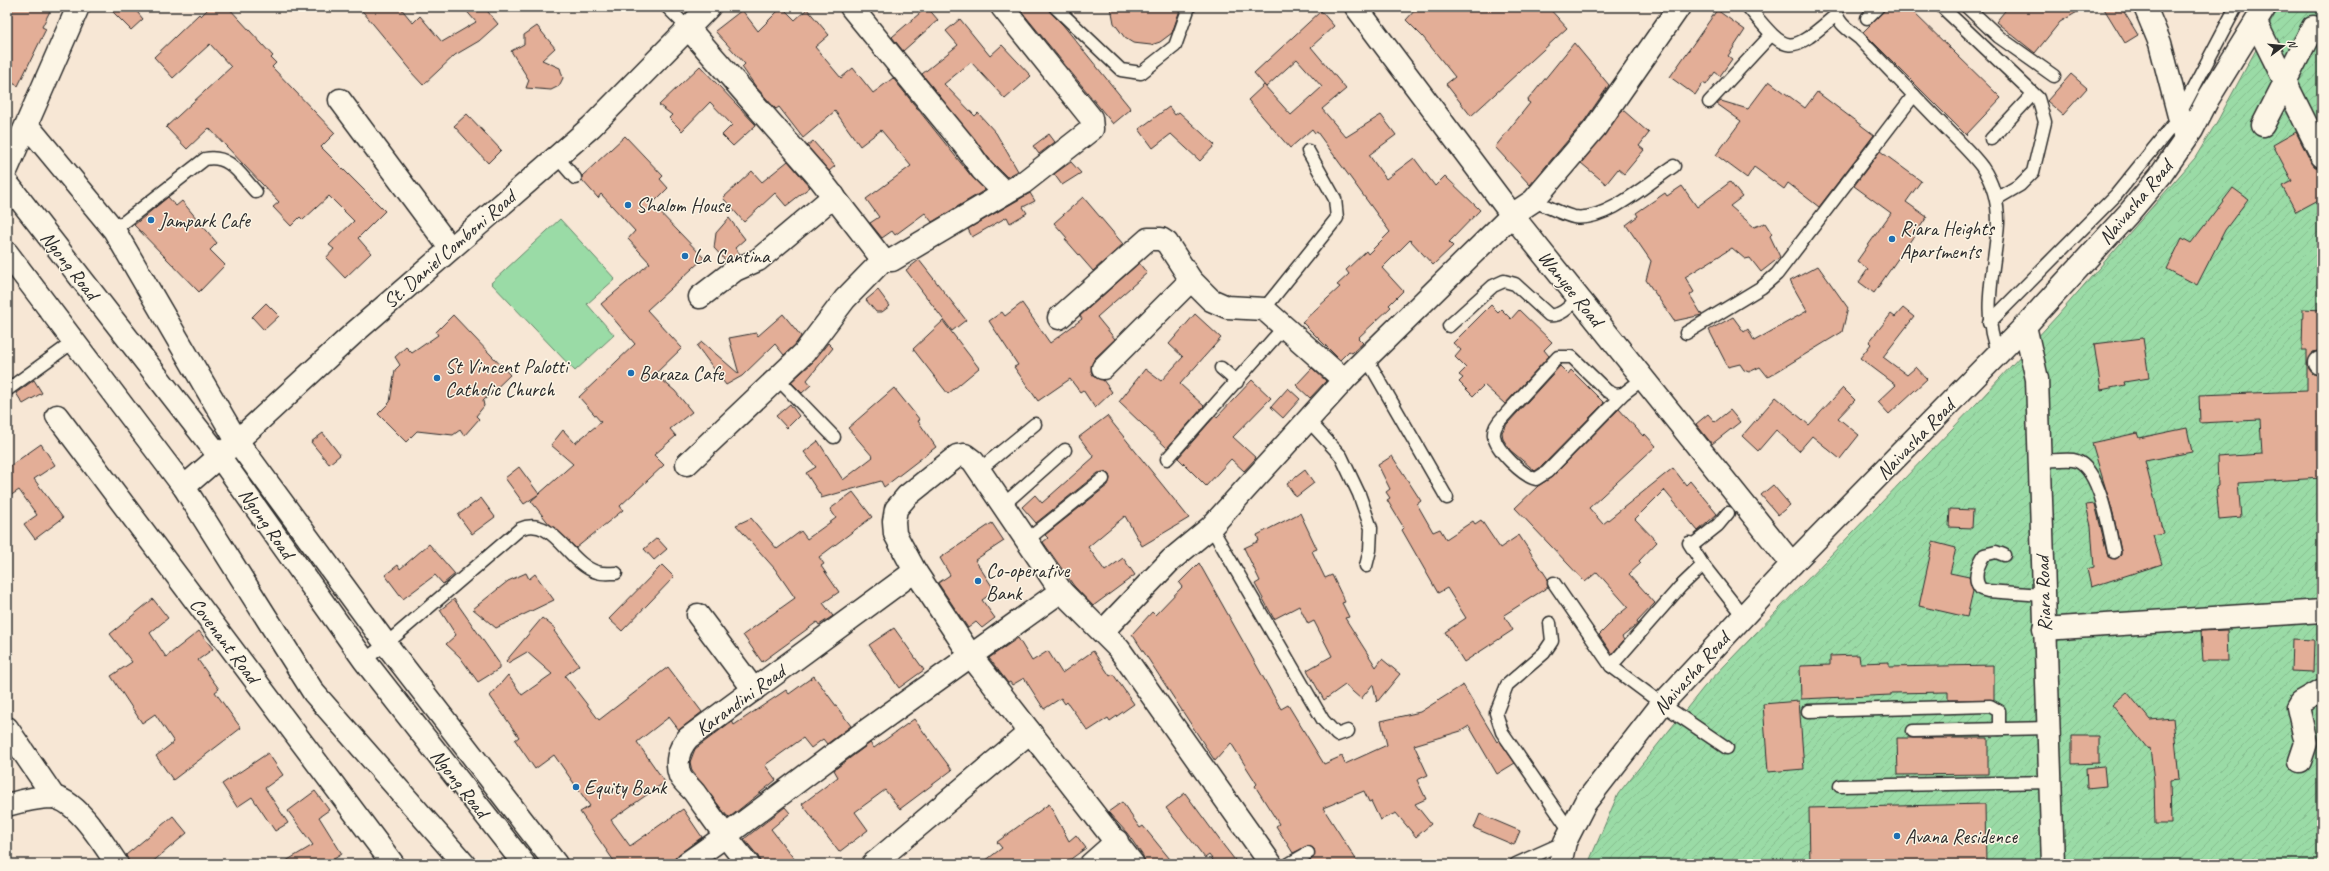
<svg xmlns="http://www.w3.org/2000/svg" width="2329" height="871" font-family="Caveat,sans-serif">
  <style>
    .grass { fill: #9adba6; stroke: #628368 }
    .garden { fill: url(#garden-furrows); stroke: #628368 }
    .building { fill: #e3ae97; stroke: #2b2b2b }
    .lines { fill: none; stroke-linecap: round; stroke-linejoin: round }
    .service-casing { stroke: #2b2b2b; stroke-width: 15 }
    .minor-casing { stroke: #2b2b2b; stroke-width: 25 }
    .tertiary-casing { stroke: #2b2b2b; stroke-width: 25 }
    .secondary-casing { stroke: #2b2b2b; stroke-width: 25 }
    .service { stroke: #fcf5e5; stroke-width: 12 }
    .minor { stroke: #fcf5e5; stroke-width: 22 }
    .tertiary { stroke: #fcf5e5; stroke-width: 22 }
    .secondary { stroke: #fcf5e5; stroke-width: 22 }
    .poi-dot { fill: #1f6fb2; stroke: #fcf5e5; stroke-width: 1.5 }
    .labels { text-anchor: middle; stroke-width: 3; stroke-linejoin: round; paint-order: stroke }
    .street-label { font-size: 20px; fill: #2b2b2b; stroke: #fcf5e5 }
    .poi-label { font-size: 20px; fill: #2b2b2b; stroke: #fcf5e5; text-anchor: start }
  </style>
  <defs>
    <pattern id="garden-furrows" width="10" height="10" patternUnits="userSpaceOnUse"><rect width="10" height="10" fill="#9adba6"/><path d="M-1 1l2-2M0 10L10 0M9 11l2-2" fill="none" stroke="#85bc8f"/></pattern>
  </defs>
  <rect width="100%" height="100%" fill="#f7e7d5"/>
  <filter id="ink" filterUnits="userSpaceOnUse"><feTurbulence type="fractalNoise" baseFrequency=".025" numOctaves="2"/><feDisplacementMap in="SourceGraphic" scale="8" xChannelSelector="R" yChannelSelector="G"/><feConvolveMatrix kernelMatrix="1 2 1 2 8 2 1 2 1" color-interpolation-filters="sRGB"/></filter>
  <g filter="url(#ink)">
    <!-- grass -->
    <polygon class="grass" points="560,219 615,279 587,304 614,335 575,371 491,283"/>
    <!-- garden -->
    <polygon class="garden" points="2279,7 2322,7 2322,864 1588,864 1618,794 1704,687 1977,403 2058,315 2195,158 2218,120"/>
    <!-- building -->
    <g class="building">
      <polygon points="10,7 52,7 42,27 46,29 18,86 7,80 7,14"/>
      <polygon points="108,7 133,7 143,19 131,30"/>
      <polygon points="210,7 228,7 273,56 271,58 276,63 272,67 335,133 321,147 385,211 358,238 371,253 345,278 326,258 334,249 329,245 354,221 329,196 303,220 300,217 291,226 273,207 279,202 209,128 187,149 166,127 231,67 210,44 173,78 154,57 199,14 201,16"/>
      <polygon points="359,7 400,7 413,23 420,16 442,42 476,22 463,7 484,7 498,24 479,41 455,55 423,85 410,71 411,70"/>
      <polygon points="782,7 795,20 807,9 829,35 815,47 841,78 853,68 873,93 893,78 972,177 985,190 932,222 925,213 895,235 892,231 882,238 870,223 879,217 866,199 911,166 881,130 860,146 835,111 803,138 779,107 776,109 774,107 756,87 742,67 745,64 715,31 742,10 758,31"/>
      <polygon points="927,7 938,20 903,51 892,37"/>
      <polygon points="1018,7 1048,7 1050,12 1063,25 1131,109 1113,124"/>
      <polygon points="1111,7 1181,7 1172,33 1160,42 1151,45 1133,43 1125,38 1114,23"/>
      <polygon points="1424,7 1548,7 1567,28 1471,116 1446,84 1455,77 1423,37 1406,20 1417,8 1420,11"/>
      <polygon points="1885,7 1908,7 2001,98 1966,135 1863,32 1883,12"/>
      <polygon points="2008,7 2086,7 2060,22 2035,53 1996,22"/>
      <polygon points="2103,7 2121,7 2138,35 2125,43"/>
      <polygon points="1717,10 1745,30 1728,56 1732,59 1720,76 1715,72 1706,85 1703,83 1695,95 1670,77"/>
      <polygon points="1321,11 1334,26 1311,47 1346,89 1322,109 1346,137 1381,115 1396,135 1369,155 1386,179 1414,158 1435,186 1445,176 1480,210 1449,242 1453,246 1433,265 1410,240 1382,268 1403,291 1389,305 1391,307 1358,338 1363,343 1352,353 1349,351 1340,360 1302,322 1340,287 1337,285 1349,274 1346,270 1366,251 1368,254 1390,232 1317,132 1315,133 1312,129 1290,148 1248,100 1264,85 1291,115 1322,87 1297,59 1266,87 1254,73"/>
      <polygon points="960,19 990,56 1002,45 1031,76 1005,99 971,62 944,84 975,116 978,113 996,133 1018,171 1007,177 992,162 922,74 958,45 946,31"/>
      <polygon points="537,26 555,48 542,60 560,68 563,78 559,86 551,90 526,88 529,80 511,51 524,44 524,35"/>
      <polygon points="1574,43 1609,85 1585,120 1530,185 1495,147 1530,103 1527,101"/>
      <polygon points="700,66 756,125 733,146 722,135 732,125 710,102 682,131 669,118 672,115 659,105"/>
      <polygon points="2071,74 2087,88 2063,115 2047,101"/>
      <polygon points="1769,81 1805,108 1817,92 1874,135 1819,207 1788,183 1784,189 1754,167 1747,178 1716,155 1741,121 1717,104 1721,101 1748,109"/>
      <polygon points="1169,107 1175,115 1179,112 1215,145 1200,161 1171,134 1153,148 1139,129"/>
      <polygon points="1623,110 1649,133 1639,146 1644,150 1624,174 1618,169 1606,184 1581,163"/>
      <polygon points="467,114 501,150 488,163 454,126"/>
      <polygon points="2296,132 2311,162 2315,167 2322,168 2322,198 2296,212 2282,186 2292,181 2273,145"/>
      <polygon points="1049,134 1055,142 1039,154 1033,146"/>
      <polygon points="625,136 663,176 660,179 668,188 652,204 704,258 647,310 682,348 655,374 675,391 692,412 670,429 676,436 654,455 664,465 620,506 623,510 576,548 550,525 531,501 573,464 551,445 563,430 575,443 601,422 579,397 635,344 601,304 650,263 628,239 635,231 601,194 598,198 582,180 582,176"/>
      <polygon points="813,141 835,166 829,171 807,146"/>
      <polygon points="1880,151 1921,181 1906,202 1927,217 1874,293 1859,282 1868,269 1857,261 1891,213 1854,186"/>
      <polygon points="788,161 810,187 786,206 775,193 744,222 723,198 752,171 762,182"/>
      <polygon points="1071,162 1081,173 1062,185 1054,174"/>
      <polygon points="1730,182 1742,197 1730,206 1754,227 1765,223 1772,234 1770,236 1780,257 1761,272 1750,258 1745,259 1732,248 1685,277 1694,292 1690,295 1702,315 1674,321 1646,280 1651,261 1626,225 1638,216 1636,213 1665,193 1667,196 1682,186 1697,207"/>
      <polygon points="2233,188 2248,199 2225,230 2197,285 2167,269 2182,238 2191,243"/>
      <polygon points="1030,193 1035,201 1023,207 1027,213 1010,223 1007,217 972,237 968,229"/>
      <polygon points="168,197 176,206 182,201 217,243 210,250 225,265 199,292 134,225"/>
      <polygon points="1083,197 1123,244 1093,271 1065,239 1067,238 1054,223"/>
      <polygon points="729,218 745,239 735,248 740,254 726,261 714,248 716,233"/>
      <polygon points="919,260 966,320 952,331 906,270"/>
      <polygon points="1139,263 1147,273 1097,317 1115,339 1094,359 1091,371 1094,377 1103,380 1112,392 1095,408 1083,390 1080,392 1070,379 1038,401 1014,367 1018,365 989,321 1002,312 1005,316 1022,303 1050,343 1082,319 1080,316"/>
      <polygon points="1818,266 1848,308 1842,332 1768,377 1760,367 1749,372 1744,370 1740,364 1728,367 1709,330 1733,317 1744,332 1748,329 1754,341 1807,311 1790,281"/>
      <polygon points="878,290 890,306 882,312 876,312 866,300"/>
      <polygon points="266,303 279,316 264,330 252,317"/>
      <polygon points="1491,305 1498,312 1501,309 1511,319 1519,310 1552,342 1544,350 1549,356 1505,404 1484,385 1473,396 1459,382 1463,378 1459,375 1466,368 1455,357 1461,350 1453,343"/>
      <polygon points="1903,308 1914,317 1883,357 1907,375 1916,367 1927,379 1889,414 1878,402 1896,385 1860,358 1871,344 1869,342 1891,314 1895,317"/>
      <polygon points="2303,309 2322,310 2322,350 2313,352 2308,363 2309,369 2313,374 2322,376 2322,478 2238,483 2241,517 2219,519 2216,487 2218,486 2217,457 2262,454 2260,420 2200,423 2199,395 2307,391 2307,350 2302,350"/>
      <polygon points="783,314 801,336 795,345 784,355 775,344 742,376 726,385 697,346 702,342 739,374 729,338 756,333 758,336"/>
      <polygon points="1195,314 1221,338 1180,384 1204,406 1167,448 1119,402 1145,369 1161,381 1183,357 1169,344"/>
      <polygon points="453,315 510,375 483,401 484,406 476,416 479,419 464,436 460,430 453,435 417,431 406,442 378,414 390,402 395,370 400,365 395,357 406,347 412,353 438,335 436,332"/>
      <polygon points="943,321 979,368 948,394 913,349"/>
      <polygon points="2143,338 2149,378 2124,382 2125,385 2101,390 2094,344"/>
      <polygon points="828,343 833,348 807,380 811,385 802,393 791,382 813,362"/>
      <polygon points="1560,366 1568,374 1571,370 1604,403 1542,466 1535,471 1510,450 1503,439 1502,432 1507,424"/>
      <polygon points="1312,368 1326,381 1310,398 1296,385"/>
      <polygon points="34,380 42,393 23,404 16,393"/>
      <polygon points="1252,380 1271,398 1233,437 1256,458 1244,471 1231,459 1206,486 1178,458 1215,416 1217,417"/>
      <polygon points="894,388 920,420 918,421 936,447 884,487 881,481 821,498 821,496 806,473 816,467 804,452 818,441 843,480 873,457 848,428"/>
      <polygon points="1288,388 1300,399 1283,418 1271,407"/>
      <polygon points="1843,388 1855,400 1838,418 1859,435 1840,459 1812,436 1799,451 1776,430 1758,451 1742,436 1776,397 1809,425"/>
      <polygon points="790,404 799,416 787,428 776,416"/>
      <polygon points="1619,409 1643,436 1645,434 1656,446 1589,508 1603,524 1673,468 1686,485 1690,481 1717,514 1698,531 1664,490 1635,519 1657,542 1639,561 1641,563 1629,574 1655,603 1637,622 1638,624 1622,637 1624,640 1612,654 1599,635 1612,622 1611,621 1628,607 1597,572 1585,582 1515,508 1538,486 1552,477"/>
      <polygon points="1730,410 1740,422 1712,444 1696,424 1708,414 1715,422"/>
      <polygon points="1107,416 1189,518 1142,546 1125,516 1088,547 1105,571 1123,558 1135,575 1093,606 1074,586 1043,542 1048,538 1045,535 1108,485 1110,478 1109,475 1105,472 1098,473 1036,523 1022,507 1035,495 1042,503 1094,457 1079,437"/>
      <polygon points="2187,428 2192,452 2145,461 2163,533 2153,535 2162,564 2091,587 2087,569 2094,567 2091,526 2086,505 2095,504 2108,557 2116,559 2121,555 2121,551 2113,513 2092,443 2137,433 2139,438"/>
      <polygon points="323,433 340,455 329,464 311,442"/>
      <polygon points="41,444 55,465 34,479 63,518 35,539 24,524 37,515 19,490 7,498 7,468"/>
      <polygon points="1392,456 1421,501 1417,504 1433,532 1440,529 1446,539 1473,521 1475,524 1481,520 1500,548 1519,535 1548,579 1548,587 1504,615 1513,630 1464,662 1445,632 1466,618 1447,588 1438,593 1402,530 1404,528 1387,500 1390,498 1386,492 1390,489 1378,465"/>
      <polygon points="519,467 539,494 524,504 505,478"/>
      <polygon points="1305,470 1314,483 1296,497 1287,484"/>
      <polygon points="1773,485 1790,505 1778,515 1761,495"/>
      <polygon points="853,492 872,517 819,557 824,564 821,566 839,592 823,603 833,616 819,625 817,622 762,662 743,635 795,598 775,569 736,525 751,518 777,549 801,531 807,539 836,518 830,509"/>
      <polygon points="481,498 495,517 472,534 458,515"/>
      <polygon points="1950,509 1973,510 1972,528 1949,527"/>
      <polygon points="1300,513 1317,549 1312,551 1325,578 1332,575 1345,602 1342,603 1349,617 1345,618 1376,667 1382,659 1400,674 1377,702 1373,684 1361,699 1345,685 1324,700 1307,670 1332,656 1314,621 1308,624 1299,606 1274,619 1255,584 1260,581 1244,548 1259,541 1257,535"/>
      <polygon points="992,523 1004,541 975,560 995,591 982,600 995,618 982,628 976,622 968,628 938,583 950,575 940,558"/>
      <polygon points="657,538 667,549 654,560 644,549"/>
      <polygon points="1933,542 1956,548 1950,573 1969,577 1973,591 1967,617 1919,606"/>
      <polygon points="429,544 455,574 443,584 435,575 403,599 385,575 398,565 400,569"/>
      <polygon points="1199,563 1281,709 1288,705 1324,764 1342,756 1345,764 1387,745 1381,721 1420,712 1463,685 1497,742 1499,740 1515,763 1497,774 1469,726 1461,731 1414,745 1428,775 1417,780 1426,799 1415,804 1431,824 1416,837 1396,813 1380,820 1371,801 1369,802 1364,791 1323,808 1359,864 1304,864 1314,857 1314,849 1308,846 1293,853 1276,826 1279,824 1255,786 1257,784 1231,743 1215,761 1132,634 1152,612 1155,615 1182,587 1179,583"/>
      <polygon points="662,565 674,577 622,631 609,619"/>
      <polygon points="526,573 529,579 535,574 554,600 496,628 473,609 508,581"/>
      <polygon points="153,599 168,618 150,633 166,657 199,631 213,649 198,660 219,689 215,692 241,728 173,780 156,756 174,742 155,714 142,723 111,676 132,662 110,634"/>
      <polygon points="454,599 499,663 499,669 478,682 460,657 446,644 456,635 440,610"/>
      <polygon points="542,618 556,629 554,631 579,665 565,676 599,720 668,667 702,712 679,730 669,717 637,742 665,782 611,820 630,846 683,809 702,837 679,854 669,864 616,864 580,812 590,806 554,755 535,769 515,740 519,737 490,696 508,675 522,695 552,674 527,652 508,663 506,661"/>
      <polygon points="894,628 924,670 899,688 869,645"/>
      <polygon points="2227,630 2228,661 2203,661 2201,631"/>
      <polygon points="1018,638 1032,661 1048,651 1062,673 1093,651 1110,676 1113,674 1134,704 1110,721 1108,718 1088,731 1067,702 1065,704 1061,698 1044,709 1024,678 1012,685 1010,682 1008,683 989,658"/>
      <polygon points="2292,639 2314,640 2313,672 2291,671"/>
      <polygon points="1859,655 1860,663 1889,662 1889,667 1994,665 1994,700 1948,700 1948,692 1891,693 1891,695 1801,699 1800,666 1830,665 1830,656"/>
      <polygon points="814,676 851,726 827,744 823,739 811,748 803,738 765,765 776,780 730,817 727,816 692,771 690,762 695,749 732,721 734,725 786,690 789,694"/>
      <polygon points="2127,692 2150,720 2173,718 2179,779 2170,780 2171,824 2155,824 2154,781 2150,748 2148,749 2112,705"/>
      <polygon points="1799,701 1804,769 1768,772 1763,704"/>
      <polygon points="914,719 952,770 900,809 885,790 855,812 868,830 839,852 802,804 838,777 834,770 870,743 874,748"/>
      <polygon points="2072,736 2099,736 2099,763 2072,764"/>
      <polygon points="1897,738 1988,738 1988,774 1898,775"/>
      <polygon points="268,753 283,775 265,788 288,823 275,831 252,797 237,807 222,784"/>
      <polygon points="2104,766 2106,786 2087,788 2086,768"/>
      <polygon points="315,791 329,810 319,817 342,854 326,864 281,864 313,845 288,811"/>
      <polygon points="1185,793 1224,846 1238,864 1216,864 1209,855 1205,858 1166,808"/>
      <polygon points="1122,802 1140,828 1143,826 1174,864 1145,864 1143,856 1127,833 1108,812"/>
      <polygon points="1049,804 1069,841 1076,835 1086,848 1064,864 981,864 1002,848 997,842"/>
      <polygon points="1985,804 1986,864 1810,864 1809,808"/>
      <polygon points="785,807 790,813 771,829 798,864 761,864 758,856 744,839"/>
      <polygon points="1480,814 1520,831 1514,845 1474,828"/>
      <polygon points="173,816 187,833 150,864 129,864 126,855"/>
    </g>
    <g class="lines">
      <defs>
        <g id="service">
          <polyline points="667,7 688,28"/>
          <polyline points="1055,7 1121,70 1141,73 1175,46 1189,7"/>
          <path d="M1748,7C1788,55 1788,56 1836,15"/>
          <path d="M1835,7C1836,22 1847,29 1859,38C1885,66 1912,93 1939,121C1953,136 1970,151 1982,167C1993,183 1998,203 1998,222C1996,264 1980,313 1998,353"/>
          <polyline points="1942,7 2038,98 2045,122 2033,172 2020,185 1996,199"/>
          <polyline points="1967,7 1999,37 2054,76"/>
          <polyline points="1867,18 1878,7"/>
          <polyline points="1709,102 1771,35"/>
          <polyline points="1991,139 2033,94"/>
          <polyline points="556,156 575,178"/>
          <path d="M1533,201C1546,205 1563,215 1574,217C1606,222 1648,183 1674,166"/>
          <path d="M114,230L205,159C230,154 240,175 256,192"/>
          <polyline points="1264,309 1337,218 1335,199 1308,151"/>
          <polyline points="1989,323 2116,195 2176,121 2236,7"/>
          <path d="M1449,326L1493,286L1504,281L1515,284L1549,315C1561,317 1571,305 1579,297"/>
          <polyline points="1686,333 1762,287 1777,274 1914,95"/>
          <polyline points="1367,359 1447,498"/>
          <polyline points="1221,368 1237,382"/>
          <polyline points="777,378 834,437"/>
          <polyline points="7,390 73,342"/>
          <path d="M1623,394L1547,472L1536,479C1523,476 1496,450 1494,436C1493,429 1498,422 1503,417L1558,357H1572L1607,391L1616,395L1623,394L1644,378"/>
          <polyline points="1308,420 1341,456 1359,494 1371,528 1370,550 1366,566"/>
          <polyline points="1167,459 1284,327"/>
          <path d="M2039,461C2050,461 2063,459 2073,460C2100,464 2109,531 2114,552"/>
          <polyline points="979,470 1035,424"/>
          <polyline points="1003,505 1065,450"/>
          <polyline points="1728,513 1718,525 1694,544 1689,543 1703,565 1743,616"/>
          <polyline points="1211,527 1323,720 1337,735 1348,731"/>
          <polyline points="1027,540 1103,479"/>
          <path d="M2004,555L1996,552L1984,555C1978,565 1972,579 1981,589L1988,591L2043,595"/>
          <polyline points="1554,583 1611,666 1662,704 1727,748"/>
          <polyline points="1550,623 1552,641 1544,653 1507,685 1496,713 1502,732 1570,831"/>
          <path d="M364,660L386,644L520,529C553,514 568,564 597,572C603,574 610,573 616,573"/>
          <polyline points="1611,666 1680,587 1703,565"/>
          <polyline points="1808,711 1990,706 1999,711 1999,729"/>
          <polyline points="1913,731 2048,728"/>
          <polyline points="1840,786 2050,782"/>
          <polyline points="1289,864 1308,853"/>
          <polyline points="1516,864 1565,842"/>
        </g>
        <g id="minor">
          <polyline points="851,7 965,146 982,170 1005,193 1023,183 1092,129 1091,118 1002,7"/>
          <polyline points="1356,7 1512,215 1792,564"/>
          <polyline points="2145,7 2160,43 2185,139"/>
          <polyline points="2256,23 2322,156"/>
          <polyline points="340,100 450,248"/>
          <polyline points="27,125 114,230 237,441 386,644 556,864"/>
          <polyline points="2263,125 2313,27"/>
          <polyline points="7,169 78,7"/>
          <polyline points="883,260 892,260 1005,193"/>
          <polyline points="700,297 735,270 758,260 834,196"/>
          <polyline points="1059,318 1148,239 1161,239 1167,243 1191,280 1211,300 1227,307 1264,309 1344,380"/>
          <polyline points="2320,363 2322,363"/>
          <polyline points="1103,368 1191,280"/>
          <polyline points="57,416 393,864"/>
          <polyline points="687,464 804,353 845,299 883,260 820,179 688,28"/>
          <polyline points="184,487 237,441 354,333 591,127 709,7"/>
          <polyline points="698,615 754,690"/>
          <polyline points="2044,629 2322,611"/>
          <polyline points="1103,631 1171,560 1211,527 1344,380 1512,215 1533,201 1595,128 1679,7"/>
          <polyline points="7,728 54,797"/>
          <polyline points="2300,761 2306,743 2298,707 2301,702 2322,690"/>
          <path d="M7,805C21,801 37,797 52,797C77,799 104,845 117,864"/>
          <polyline points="686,864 724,837 849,743 1061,591"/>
          <path d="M748,864C728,841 712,817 694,792C690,787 683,782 680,776C675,762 679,748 688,738L915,571"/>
          <polyline points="873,864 1030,732"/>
          <polyline points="1091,864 1117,841"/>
          <polyline points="1133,864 971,656 915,571 895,534 894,521 896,509 907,496 957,456 965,455 973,461 1061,591 1119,649 1271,864"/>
        </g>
        <polyline id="tertiary" points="2025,326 2037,379 2053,864"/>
        <g id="secondary">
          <polyline points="7,183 219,456 364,660 524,864"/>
          <polyline points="7,253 184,487 314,693 464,864"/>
          <polyline points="1560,864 1565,842 1585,803 1662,704 1792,564 2025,326 2128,214 2160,176 2192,130 2208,99 2265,7"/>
        </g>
      </defs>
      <!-- service casing -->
      <use href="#service" class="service-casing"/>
      <!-- minor casing -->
      <use href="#minor" class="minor-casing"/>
      <!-- tertiary casing -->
      <use href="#tertiary" class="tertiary-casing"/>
      <!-- secondary casing -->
      <use href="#secondary" class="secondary-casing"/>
      <!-- service -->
      <use href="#service" class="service"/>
      <!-- minor -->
      <use href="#minor" class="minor"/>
      <!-- tertiary -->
      <use href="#tertiary" class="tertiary"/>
      <!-- secondary -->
      <use href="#secondary" class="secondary"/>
    </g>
  </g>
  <!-- markers -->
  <g class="poi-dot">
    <circle cx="628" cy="205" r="4"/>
    <circle cx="151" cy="220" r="4"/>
    <circle cx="1892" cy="239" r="4"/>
    <circle cx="685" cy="256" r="4"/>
    <circle cx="631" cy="373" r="4"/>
    <circle cx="437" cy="378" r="4"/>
    <circle cx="978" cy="581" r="4"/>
    <circle cx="576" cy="787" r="4"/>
    <circle cx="1897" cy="836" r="4"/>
  </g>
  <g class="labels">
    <!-- street labels -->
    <g class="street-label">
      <text transform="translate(2135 202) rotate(-50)" y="7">Naivasha Road</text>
      <text transform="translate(449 249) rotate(-41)" y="7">St. Daniel Comboni Road</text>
      <text transform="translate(70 265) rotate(52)" y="7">Ngong Road</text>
      <text transform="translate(1571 288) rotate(51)" y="7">Wanyee Road</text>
      <text transform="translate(1915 439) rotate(-46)" y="7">Naivasha Road</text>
      <text transform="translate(267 523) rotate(55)" y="7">Ngong Road</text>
      <text transform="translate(2043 594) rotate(-92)" y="7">Riara Road</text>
      <text transform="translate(225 640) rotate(53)" y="7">Covenant Road</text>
      <text transform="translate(1691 673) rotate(-48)" y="7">Naivasha Road</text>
      <text transform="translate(740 700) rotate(-36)" y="7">Karandini Road</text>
      <text transform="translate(460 783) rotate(52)" y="7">Ngong Road</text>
    </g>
    <!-- poi labels -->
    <g class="poi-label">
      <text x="636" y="212">Shalom House</text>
      <text x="159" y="227">Jampark Cafe</text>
      <text x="1900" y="235">Riara Heights<tspan x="1900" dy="23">Apartments</tspan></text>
      <text x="693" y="263">La Cantina</text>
      <text x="445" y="373">St Vincent Palotti<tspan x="445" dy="23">Catholic Church</tspan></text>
      <text x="639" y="380">Baraza Cafe</text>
      <text x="986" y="577">Co-operative<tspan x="986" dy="23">Bank</tspan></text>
      <text x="584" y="794">Equity Bank</text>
      <text x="1905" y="843">Avana Residence</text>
    </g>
  </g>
  <!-- margin -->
  <rect width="2329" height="871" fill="none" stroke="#fcf5e5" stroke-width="24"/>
  <rect x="12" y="12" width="2305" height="847" fill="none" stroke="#2b2b2b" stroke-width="1.5" filter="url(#ink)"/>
  <!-- north arrow -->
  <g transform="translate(2283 46) rotate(74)" stroke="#fcf5e5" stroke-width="3" paint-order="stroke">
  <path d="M0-3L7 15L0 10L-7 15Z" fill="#2b2b2b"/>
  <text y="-6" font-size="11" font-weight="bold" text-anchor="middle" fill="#2b2b2b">N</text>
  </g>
</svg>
